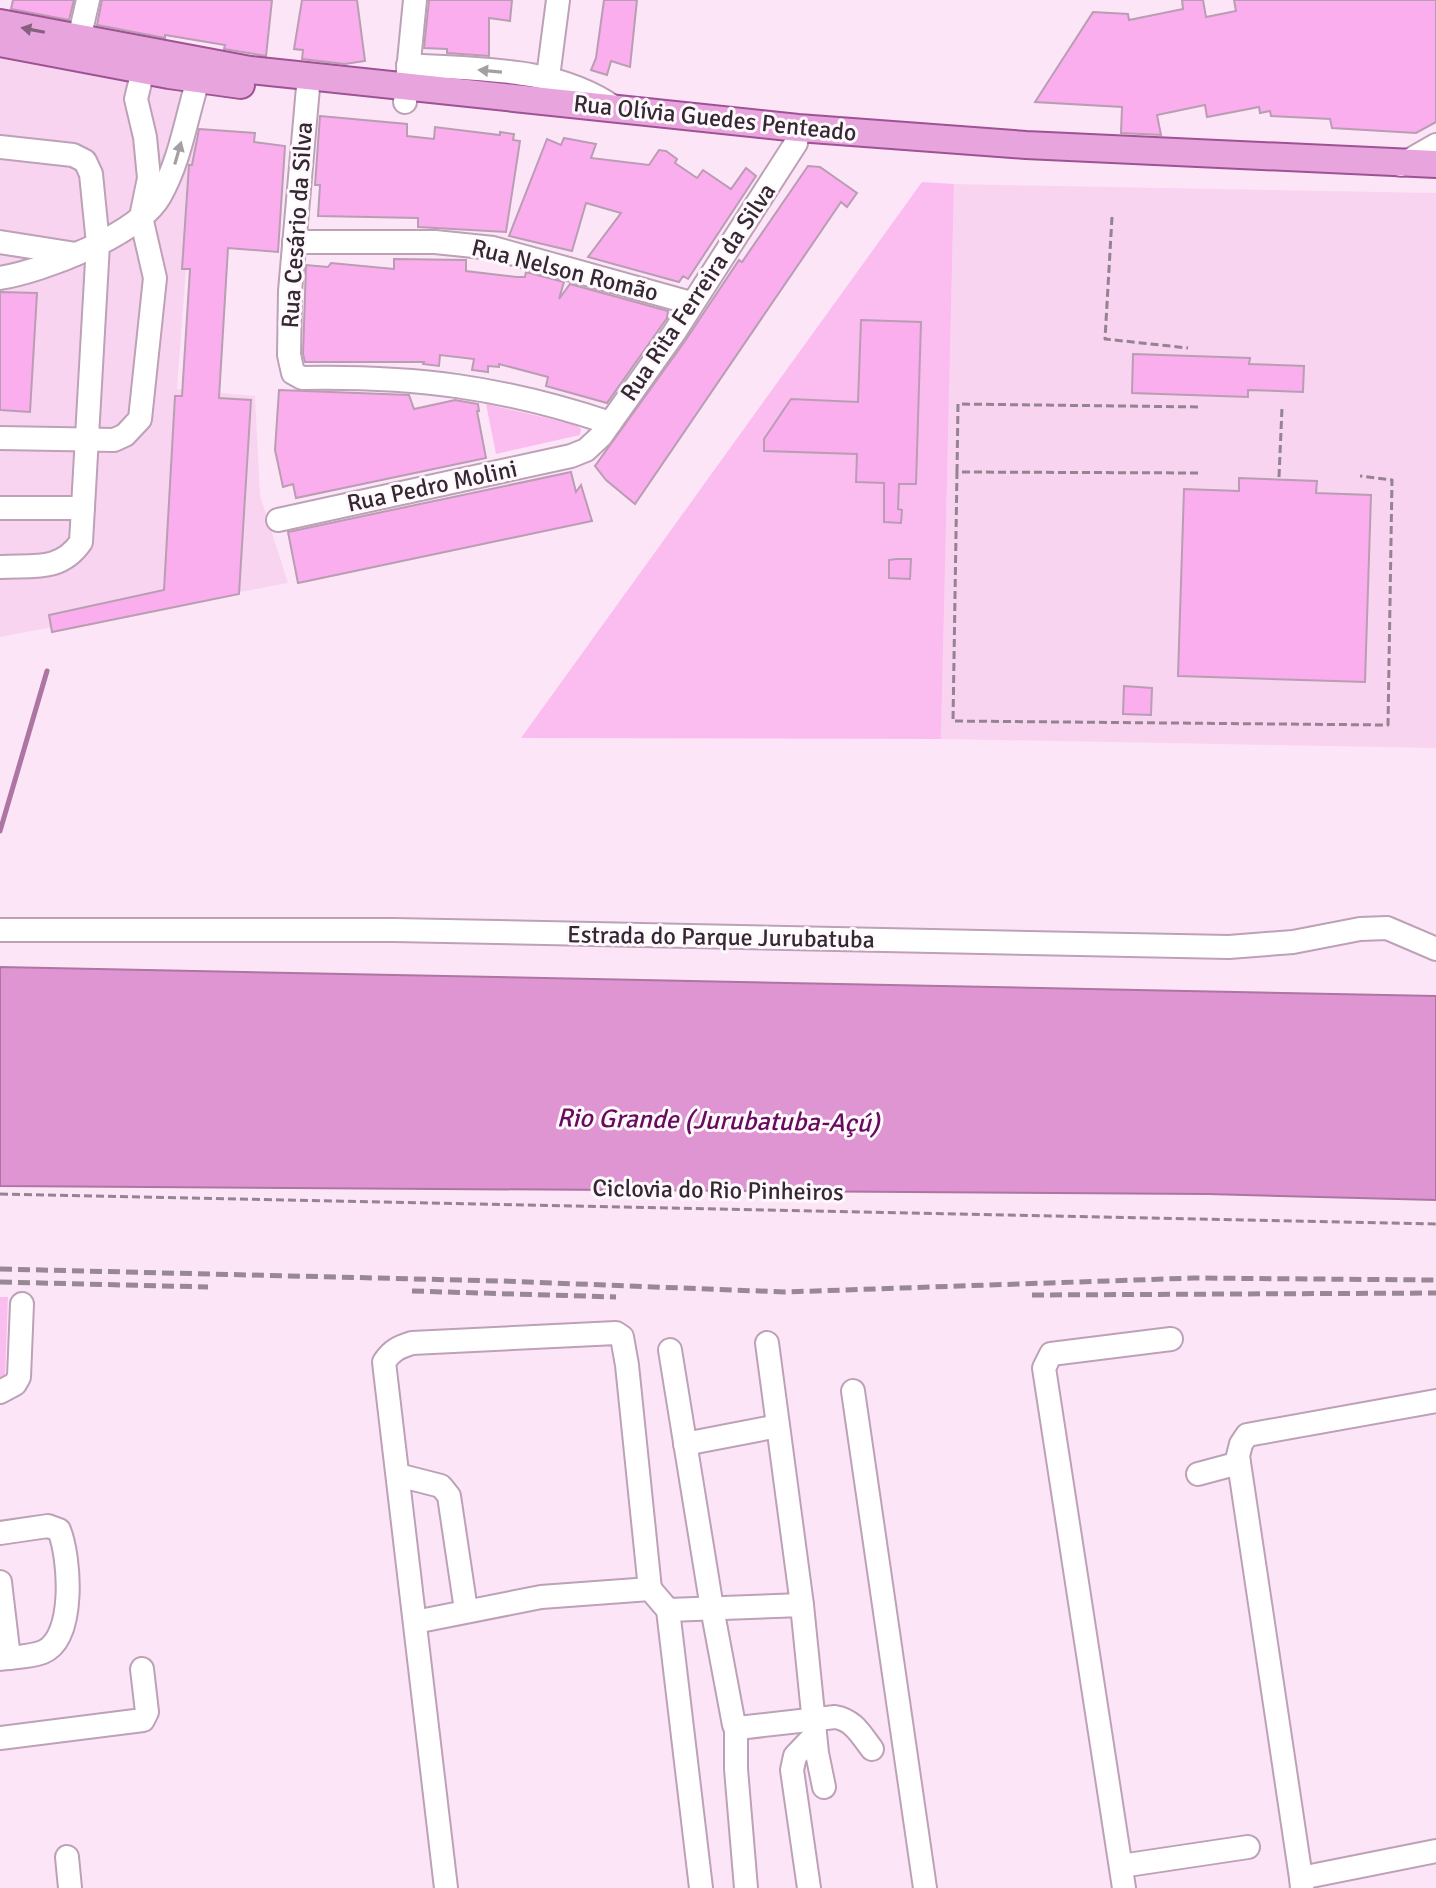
<svg xmlns="http://www.w3.org/2000/svg" width="1436" height="1888" font-family="Signika,sans-serif">
  <style>
    .built { fill: #f8d4f1 }
    .green { fill: #fbbdef }
    .water { fill: #df95d2; stroke: #ac75a2; stroke-width: 2 }
    .lines { fill: none; stroke-linecap: round; stroke-linejoin: round }
    .stream { stroke: #ac75a2; stroke-width: 5 }
    .building { fill: #faaeed; stroke: #b99db3; stroke-width: 2 }
    .minor-casing { stroke: #bda1b7; stroke-width: 26 }
    .major-casing { stroke: #9e5293; stroke-width: 30 }
    .path { stroke: #948391; stroke-width: 3; stroke-dasharray: 8 4; stroke-linecap: butt }
    .minor { stroke: #fff; stroke-width: 22 }
    .major { stroke: #e7a4dd; stroke-width: 26 }
    .rail { stroke: #988795; stroke-width: 5; stroke-dasharray: 12 6; stroke-linecap: butt }
    .oneway { fill: #85607f }
    .oneway2 { fill: #a49fa3 }
    .labels { text-anchor: middle; stroke-width: 6; stroke-linejoin: round; paint-order: stroke }
    .street-label { font-size: 24px; fill: #342932; stroke: #fff9fd }
    .water-label { font-size: 26px; font-style: italic; fill: #660b5d; stroke: #fff9fd }
  </style>
  <rect width="100%" height="100%" fill="#fde5f8"/>
  <!-- built -->
  <g class="built">
    <polygon points="0,54 199,93 177,389 255,396 260,495 288,583 0,637"/>
    <polygon points="954,184 1436,193 1436,748 941,739"/>
  </g>
  <!-- green -->
  <g class="green">
    <polygon points="922,182 954,184 941,739 521,738"/>
    <polygon points="486,404 577,425 581,429 580,435 496,454"/>
    <polygon points="0,1297 8,1297 5,1377 0,1379"/>
  </g>
  <!-- water -->
  <polygon class="water" points="0,967 1436,996 1436,1200 1207,1194 0,1186"/>
  <g class="lines">
    <!-- stream -->
    <polyline class="stream" points="0,831 47,671"/>
  </g>
  <!-- building -->
  <g class="building">
    <polygon points="13,0 74,0 69,20 11,9"/>
    <polygon points="102,0 272,0 266,56 224,49 225,45 165,35 165,38 97,25"/>
    <polygon points="302,0 357,0 365,61 345,64 302,59 303,50 294,49"/>
    <polygon points="429,0 512,0 510,21 489,18 489,56 447,53 447,49 424,48"/>
    <polygon points="604,0 637,0 630,67 611,61 607,75 591,70 596,58"/>
    <polygon points="1182,0 1203,0 1206,17 1236,11 1234,0 1436,0 1436,122 1416,133 1332,128 1330,119 1271,116 1270,111 1260,113 1259,107 1207,117 1205,105 1157,115 1161,135 1121,133 1122,107 1035,102 1093,12 1128,14 1129,20 1183,9"/>
    <polygon points="320,116 407,124 407,136 434,139 435,127 500,135 500,132 514,134 513,140 520,141 506,232 418,227 418,218 318,216 320,185 315,185"/>
    <polygon points="199,129 255,133 254,142 285,146 278,252 228,248 219,398 251,400 239,594 52,632 49,615 164,590 175,396 182,396 190,269 182,269 189,165 192,165"/>
    <polygon points="564,138 596,144 591,158 649,165 659,150 666,151 677,159 675,163 697,178 703,170 731,189 746,168 756,176 688,279 683,276 679,282 588,257 621,213 586,203 572,251 509,236 547,139 561,145"/>
    <polygon points="808,166 820,167 857,193 847,207 841,202 635,504 606,480 595,466 685,341 739,260 742,262"/>
    <polygon points="394,259 466,260 466,271 517,277 525,277 526,272 564,282 559,299 570,284 668,311 667,318 607,403 546,386 548,377 499,364 499,367 488,366 488,372 472,370 474,359 440,355 439,366 423,364 424,362 305,362 303,354 306,265 328,267 331,263 394,269"/>
    <polygon points="0,292 37,293 30,412 0,410"/>
    <polygon points="861,320 921,322 916,484 899,484 898,509 902,510 901,523 884,522 884,483 856,482 857,454 764,451 764,439 791,399 858,402"/>
    <polygon points="1133,354 1250,358 1249,364 1304,366 1303,392 1248,390 1248,397 1132,393"/>
    <polygon points="279,390 409,395 414,409 455,400 478,404 479,411 477,411 486,458 296,498 293,484 283,487 275,450"/>
    <polygon points="571,472 576,492 581,485 592,521 298,583 288,532"/>
    <polygon points="1239,478 1317,481 1316,493 1371,495 1365,682 1178,676 1184,489 1239,491"/>
    <polygon points="896,559 911,559 910,579 889,578 889,560"/>
    <polygon points="1124,686 1152,688 1151,715 1123,714"/>
  </g>
  <g class="lines">
    <defs>
      <g id="minor">
        <polyline points="79,39 88,0"/>
        <path d="M408,65C478,70 556,66 615,108"/>
        <path d="M309,76L290,291L289,355L293,373L302,378C416,376 502,387 610,423"/>
        <polyline points="548,77 558,0"/>
        <polyline points="405,102 415,0"/>
        <path d="M0,147L73,155L85,161L91,174L98,244L81,542C60,572 34,565 0,567"/>
        <polyline points="1401,165 1436,145"/>
        <polyline points="0,242 76,254"/>
        <polyline points="294,242 435,242 493,248 691,303"/>
        <path d="M0,278C43,271 138,235 160,196C180,161 186,119 198,80"/>
        <polyline points="0,438 114,440 125,435 140,419 155,278 141,217 149,178 145,137 136,99 143,70"/>
        <polyline points="0,508 83,508"/>
        <polyline points="278,520 571,456 586,450 601,436 674,333 796,143 798,128"/>
        <polyline points="0,930 394,930 1229,947 1293,942 1360,929 1387,928 1436,949"/>
        <polyline points="767,1343 802,1605"/>
        <path d="M670,1350L712,1608L734,1725L738,1728L835,1717C854,1720 861,1735 872,1749"/>
        <polyline points="853,1391 925,1888"/>
        <polyline points="0,1392 15,1384 19,1377 22,1304"/>
        <polyline points="685,1444 778,1426"/>
        <polyline points="1198,1474 1239,1463"/>
        <polyline points="398,1475 441,1486 449,1496 466,1610"/>
        <path d="M0,1533L48,1526L59,1530C70,1557 76,1638 43,1652C31,1657 13,1657 0,1659"/>
        <polyline points="0,1582 9,1658"/>
        <polyline points="668,1610 802,1605 817,1753 824,1787"/>
        <polyline points="415,1622 541,1597 650,1589 668,1610 701,1888"/>
        <polyline points="736,1727 736,1769 746,1888"/>
        <polyline points="0,1738 143,1720 147,1712 142,1669"/>
        <polyline points="67,1857 70,1888"/>
        <polyline points="1121,1866 1248,1847"/>
        <polyline points="1301,1878 1238,1456 1241,1444 1247,1435 1436,1401"/>
        <path d="M446,1888L384,1362C392,1350 399,1347 412,1343L616,1333L622,1337L627,1365L650,1589"/>
        <polyline points="809,1888 792,1770 795,1756 815,1735"/>
        <polyline points="1124,1888 1044,1368 1051,1354 1171,1339"/>
        <polyline points="1302,1888 1301,1878 1436,1851"/>
      </g>
      <g id="major">
        <polyline points="0,23 250,70 798,128 1026,145 1436,164"/>
        <polyline points="0,43 169,75 241,85"/>
      </g>
    </defs>
    <!-- minor casing -->
    <use href="#minor" class="minor-casing"/>
    <!-- major casing -->
    <use href="#major" class="major-casing"/>
    <!-- path -->
    <g class="path">
      <polyline points="1112,217 1105,339 1188,348"/>
      <polyline points="957,472 958,404 1202,407"/>
      <polyline points="1198,473 957,472 953,721 1388,725 1392,480 1360,476"/>
      <polyline points="1279,477 1282,408"/>
      <polyline points="0,1194 1436,1224"/>
    </g>
    <!-- minor -->
    <use href="#minor" class="minor"/>
    <!-- major -->
    <use href="#major" class="major"/>
    <!-- rail -->
    <g class="rail">
      <polyline points="0,1269 501,1281 785,1292 1194,1278 1436,1280"/>
      <polyline points="0,1282 208,1287"/>
      <polyline points="412,1291 616,1297"/>
      <polyline points="1032,1295 1436,1293"/>
    </g>
  </g>
  <!-- one-way arrows -->
  <defs><path id="oneway-solid" d="M-6-.8H1V-3.2L6.5 0L1 3.2V.8H-6Z" transform="scale(2)"/></defs>
  <use class="oneway" href="#oneway-solid" transform="translate(33 30) rotate(-169)"/>
  <g class="oneway2">
    <use href="#oneway-solid" transform="translate(490 71) rotate(-175)"/>
    <use href="#oneway-solid" transform="translate(178 153) rotate(-74)"/>
  </g>
  <g class="labels">
    <!-- street labels -->
    <g class="street-label">
      <text transform="translate(715 118) rotate(6)" y="8">Rua Olívia Guedes Penteado</text>
      <text transform="translate(297 225) rotate(-86)" y="8">Rua Cesário da Silva</text>
      <text transform="translate(565 270) rotate(14)" y="8">Rua Nelson Romão</text>
      <text transform="translate(698 292) rotate(-56)" y="8">Rua Rita Ferreira da Silva</text>
      <text transform="translate(432 486) rotate(-12)" y="8">Rua Pedro Molini</text>
      <text transform="translate(721 937) rotate(1)" y="8">Estrada do Parque Jurubatuba</text>
      <text transform="translate(718 1190) rotate(1)" y="8">Ciclovia do Rio Pinheiros</text>
    </g>
    <!-- water labels -->
    <g class="water-label">
      <text transform="translate(718 1120) rotate(1)" y="9">Rio Grande (Jurubatuba-Açú)</text>
    </g>
  </g>
</svg>
